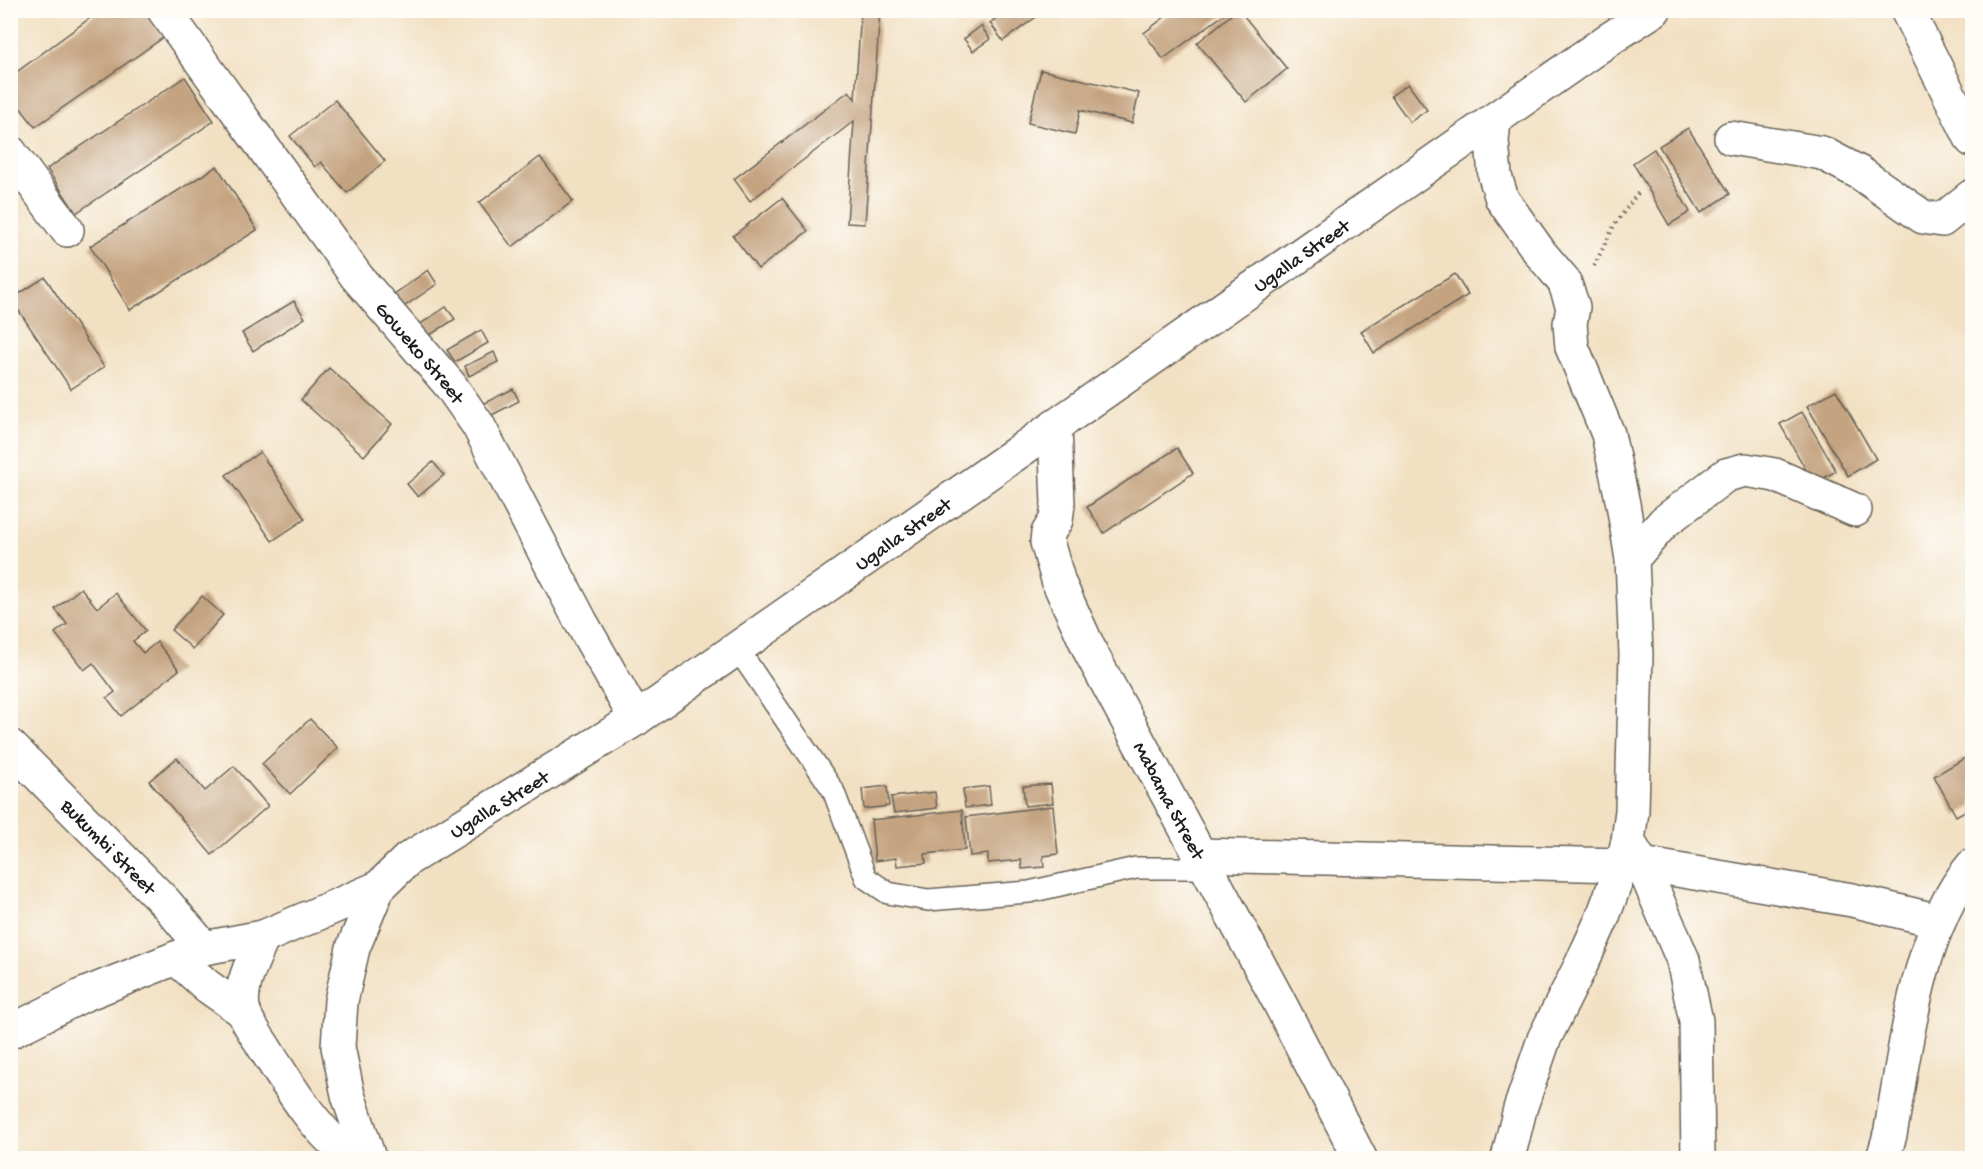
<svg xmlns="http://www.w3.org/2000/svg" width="1983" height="1169" font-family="'Gochi Hand',sans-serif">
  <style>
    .building { fill: #c4a380 }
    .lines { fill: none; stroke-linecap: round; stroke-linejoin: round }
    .service-casing { stroke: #676156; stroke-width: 24 }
    .minor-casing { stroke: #676156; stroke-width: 36 }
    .path { stroke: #676156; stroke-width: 4; stroke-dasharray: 1.5 4.5; stroke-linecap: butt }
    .service { stroke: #fff; stroke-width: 21 }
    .minor { stroke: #fff; stroke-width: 33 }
    .labels { text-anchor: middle; stroke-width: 5; stroke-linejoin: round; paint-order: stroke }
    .street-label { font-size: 20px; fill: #1c1c1c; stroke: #fdfcf7 }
  </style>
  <rect width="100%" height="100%" fill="#fdfcf7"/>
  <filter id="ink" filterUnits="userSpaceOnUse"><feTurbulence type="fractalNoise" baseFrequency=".0167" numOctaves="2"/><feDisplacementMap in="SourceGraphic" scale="12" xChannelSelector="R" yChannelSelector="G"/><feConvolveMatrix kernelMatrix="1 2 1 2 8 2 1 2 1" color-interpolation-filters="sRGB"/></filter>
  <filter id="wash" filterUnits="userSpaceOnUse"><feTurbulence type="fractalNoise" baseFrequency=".008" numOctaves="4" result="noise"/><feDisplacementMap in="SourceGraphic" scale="24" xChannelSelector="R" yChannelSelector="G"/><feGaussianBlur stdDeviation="1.35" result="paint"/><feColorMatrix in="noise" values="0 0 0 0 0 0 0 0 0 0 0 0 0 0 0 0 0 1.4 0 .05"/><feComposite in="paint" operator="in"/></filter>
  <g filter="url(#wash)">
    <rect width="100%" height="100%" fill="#f2e0c2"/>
    <g id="blocks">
      <!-- building -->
      <g class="building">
        <polygon points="101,10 145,10 164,37 35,127 10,94 10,77"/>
        <polygon points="861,10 880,10 865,224 847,223 854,121 750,201 734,179 849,91 855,99"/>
        <polygon points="1007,10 1031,10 1036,17 1003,41 990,23"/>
        <polygon points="1174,10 1224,10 1226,13 1163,59 1144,33"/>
        <polygon points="1237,10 1239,10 1287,69 1246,102 1197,43"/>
        <polygon points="981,26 990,39 973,51 964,39"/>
        <polygon points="1041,70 1139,93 1132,123 1080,110 1075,134 1028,123"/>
        <polygon points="185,77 214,121 76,213 47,169"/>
        <polygon points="1408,84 1427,110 1410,122 1391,96"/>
        <polygon points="335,100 385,161 347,193 321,162 315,167 290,136"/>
        <polygon points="1688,128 1730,194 1701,213 1659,146"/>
        <polygon points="1654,149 1690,212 1669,225 1633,163"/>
        <polygon points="540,157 573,201 512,247 479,203"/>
        <polygon points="217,166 257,230 130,310 90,246"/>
        <polygon points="782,198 808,231 758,269 733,236"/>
        <polygon points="428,270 437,284 402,308 393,295"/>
        <polygon points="1455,274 1468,295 1374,353 1361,331"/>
        <polygon points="45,277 104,367 71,389 11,299"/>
        <polygon points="294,301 305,318 253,351 242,333"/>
        <polygon points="446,307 455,319 427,337 419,325"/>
        <polygon points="481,330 488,343 455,362 447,350"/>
        <polygon points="494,352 498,362 469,376 465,366"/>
        <polygon points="329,368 392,424 364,456 301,400"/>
        <polygon points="513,389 519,401 490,416 484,403"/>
        <polygon points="1836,390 1876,459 1848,476 1807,406"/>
        <polygon points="1802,412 1836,471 1814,484 1780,424"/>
        <polygon points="1177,448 1193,473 1104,533 1087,507"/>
        <polygon points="260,452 305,519 272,541 226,475"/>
        <polygon points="433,462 444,475 418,497 407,484"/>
        <polygon points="81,588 97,608 116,593 146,631 133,641 143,653 157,642 179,670 121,716 107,698 115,692 93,663 84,670 55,633 67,624 55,609"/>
        <polygon points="202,596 223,615 193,649 171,630"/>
        <polygon points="310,719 338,748 290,794 262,764"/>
        <polygon points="177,758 205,791 234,766 268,806 212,855 149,781"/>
        <polygon points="1965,758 1972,773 1972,807 1956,816 1934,776"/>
        <polygon points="1051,784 1053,803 1025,806 1023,786"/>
        <polygon points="887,786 889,806 864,809 862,789"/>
        <polygon points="989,786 991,805 965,808 963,789"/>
        <polygon points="935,792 937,808 894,813 891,797"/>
        <polygon points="1053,806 1058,854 1043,856 1044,867 1022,869 1021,860 988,863 988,854 970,856 966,817"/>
        <polygon points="962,810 965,850 925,854 926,863 897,866 896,858 875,861 871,820"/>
      </g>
    </g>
  </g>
  <g filter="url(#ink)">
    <use href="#blocks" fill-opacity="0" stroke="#676156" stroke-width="1.5"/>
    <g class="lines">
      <defs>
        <polyline id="service" points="737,648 833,790 866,878 888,893 928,900 1029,892 1136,868 1207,868"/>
        <g id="minor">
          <path id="s1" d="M164,10L357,277L450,385L478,425L580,620L636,719"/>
          <polyline points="1907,10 1972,140"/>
          <polyline points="1494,121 1492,141 1495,176 1502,199 1541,254 1564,281 1573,307 1570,324 1572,347 1608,434 1623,504 1632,559 1636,654 1632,811 1628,841 1622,865 1602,919 1581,965 1544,1039 1520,1109 1508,1158"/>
          <polyline points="1731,138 1822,153 1860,173 1923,217 1942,220 1972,196"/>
          <polyline points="10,152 67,230"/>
          <path id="s2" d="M1055,426L1058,504L1056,520L1048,533L1047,542L1059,583L1091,653L1277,998L1360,1158"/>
          <polyline points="1632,559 1664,522 1726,475 1745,470 1775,475 1855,510"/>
          <path id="s3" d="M10,746L165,902L204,948"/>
          <polyline points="1628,841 1642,864 1683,960 1696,1021 1698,1158"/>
          <polyline points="1199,855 1622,865"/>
          <polyline points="1642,864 1852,900 1939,921"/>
          <path d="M263,937C254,959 237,988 244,1012C247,1023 256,1034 262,1044C285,1080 318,1136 354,1158"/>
          <polyline points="176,958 207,986 244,1012"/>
          <polyline points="10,1032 83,995 176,958 204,948 263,937 378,888"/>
          <path id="s4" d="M369,1158L348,1095L338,1047L341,1001L353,948L378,888L408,859L636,719L1608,40L1654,10"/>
          <path d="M1883,1158L1890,1135C1905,1053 1917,930 1972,866"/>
        </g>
      </defs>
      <!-- service casing -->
      <use href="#service" class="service-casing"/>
      <!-- minor casing -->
      <use href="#minor" class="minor-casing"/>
      <!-- path -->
      <polyline class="path" points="1594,266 1615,224 1638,193"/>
      <!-- service -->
      <use href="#service" class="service"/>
      <!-- minor -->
      <use href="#minor" class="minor"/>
    </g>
  </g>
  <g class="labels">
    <!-- street labels -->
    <g class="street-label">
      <text dy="7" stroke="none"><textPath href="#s4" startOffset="1401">Ugalla Street</textPath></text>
      <text dy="7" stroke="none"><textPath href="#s1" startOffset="428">Goweko Street</textPath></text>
      <text dy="7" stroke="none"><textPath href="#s4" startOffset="915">Ugalla Street</textPath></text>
      <text dy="7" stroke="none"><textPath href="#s2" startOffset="405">Mabama Street</textPath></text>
      <text dy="7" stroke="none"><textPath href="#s4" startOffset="429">Ugalla Street</textPath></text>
      <text dy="7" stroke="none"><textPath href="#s3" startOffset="141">Bukumbi Street</textPath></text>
    </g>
  </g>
  <!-- margin -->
  <rect width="1983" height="1169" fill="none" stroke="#fdfcf7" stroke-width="36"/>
</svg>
